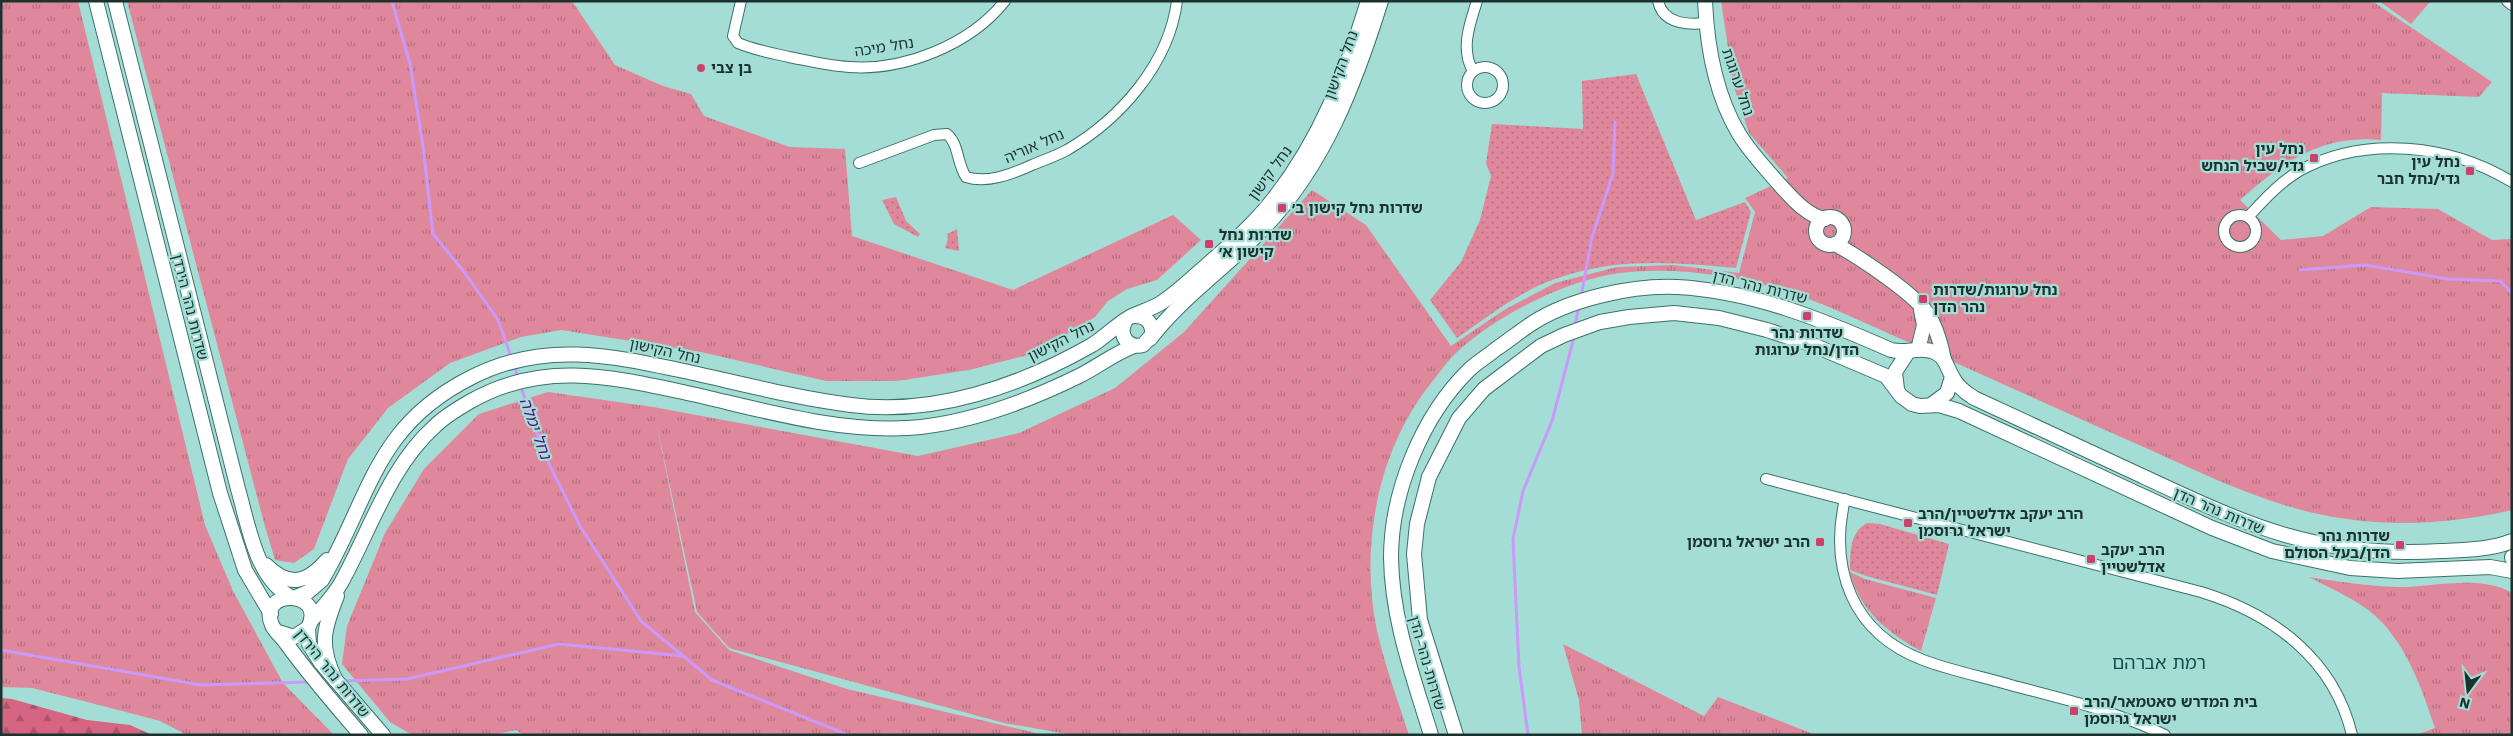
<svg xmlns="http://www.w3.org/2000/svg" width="2513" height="736" font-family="'Work Sans','Noto Sans Hebrew',sans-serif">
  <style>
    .grass { fill: url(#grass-tufts) }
    .forest { fill: url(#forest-firs) }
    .park { fill: url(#park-dots) }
    .pitch { fill: #e0889b }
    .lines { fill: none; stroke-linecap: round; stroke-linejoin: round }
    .stream { stroke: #ca99fb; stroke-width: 3 }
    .street-casing { stroke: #3a726b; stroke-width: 12 }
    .secondary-casing { stroke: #3a726b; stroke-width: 16 }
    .street { stroke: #fff; stroke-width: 10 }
    .secondary { stroke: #fff; stroke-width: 14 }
    .poi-dot { fill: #ce406c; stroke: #a3ddd5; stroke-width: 2 }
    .labels { text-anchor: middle; stroke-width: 4.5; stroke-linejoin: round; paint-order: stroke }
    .street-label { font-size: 15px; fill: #1b322f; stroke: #a3ddd5 }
    .poi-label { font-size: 15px; font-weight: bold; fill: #1b322f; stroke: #a3ddd5; text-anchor: start }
    .water-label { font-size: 16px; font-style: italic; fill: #560f85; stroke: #a3ddd5 }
    .quarter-label { font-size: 18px; fill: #104d47; stroke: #a3ddd5 }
  </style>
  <defs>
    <pattern id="grass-tufts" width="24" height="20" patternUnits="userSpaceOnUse" patternTransform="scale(1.25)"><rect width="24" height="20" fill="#e0889b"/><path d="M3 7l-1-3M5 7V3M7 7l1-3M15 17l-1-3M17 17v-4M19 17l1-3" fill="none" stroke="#b5707f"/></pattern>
    <pattern id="forest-firs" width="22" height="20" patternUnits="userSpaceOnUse" patternTransform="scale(1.25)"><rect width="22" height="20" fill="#d66581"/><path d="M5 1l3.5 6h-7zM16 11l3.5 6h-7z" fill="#ad546a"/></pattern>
    <pattern id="park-dots" width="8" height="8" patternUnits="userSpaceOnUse" patternTransform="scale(1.25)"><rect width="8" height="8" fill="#e0889b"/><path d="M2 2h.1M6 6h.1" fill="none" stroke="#b5707f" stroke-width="1.8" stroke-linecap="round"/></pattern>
  </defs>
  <rect width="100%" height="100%" fill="#a3ddd5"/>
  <!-- grass -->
  <g class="grass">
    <polygon points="1,1 78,1 205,525 233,591 283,683 334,735 187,735 160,721 107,707 32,688 1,687"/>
    <polygon points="127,1 572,1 615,65 663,86 691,94 704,116 790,147 845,149 852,236 1013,290 1173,215 1201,240 1157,280 1127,289 1108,301 1095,317 1036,353 969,370 897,381 826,381 701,352 561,330 521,337 450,363 388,408 348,459 314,549 294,563 275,560 264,523"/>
    <path d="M1721,1H2372L2492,82L2479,97L2382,93L2381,140C2321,134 2283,162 2240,200L2281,240L2323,236L2371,207L2438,209L2492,240L2512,239V510C2444,526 2373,528 2305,511C2251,497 2199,472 2148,449C2068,414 1989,377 1908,342C1871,326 1833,307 1795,294C1740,276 1678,266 1620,273C1566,280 1495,316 1456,353C1448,360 1442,369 1436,377C1378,445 1359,545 1377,631C1385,666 1398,701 1409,735H1073L1004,723L729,648L697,612L654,412L695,612L729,650L847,689L1045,735H523L516,730L493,735H412L390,722L342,664L347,626L385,533L424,469L479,414L548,392L653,407L918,456L1019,433L1115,388L1184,332L1312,190L1366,225L1451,346L1504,310L1555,283L1617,267L1673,265L1739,273L1755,212L1745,198L1788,178L1749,133L1734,87Z"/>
    <path d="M1850,572L1865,579L1936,598L1921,651C1888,633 1859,610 1850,572Z"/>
    <path d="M2309,577C2339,582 2368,586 2398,587C2433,587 2481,574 2512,593V735H2416L2435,728C2420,684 2403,632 2361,605C2344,594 2326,586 2309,577Z"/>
    <polygon points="1563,644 1704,716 1718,697 1816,735 1582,735 1579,700"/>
  </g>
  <!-- forest -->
  <polygon class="forest" points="1,698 12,699 87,720 130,725 152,735 1,735"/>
  <!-- park -->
  <g class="park">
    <path d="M1636,74L1696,220L1745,202L1751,212L1736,268C1674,262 1614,257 1555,279C1520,291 1488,317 1457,338L1430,300L1461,262L1480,220L1491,176L1486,163L1492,124L1583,129L1582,81Z"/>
    <polygon points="896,197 906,221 920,234 918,237 894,224 882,200"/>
    <polygon points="957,229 959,251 945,248 948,239 947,234"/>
    <path d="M1867,523L1880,524L1949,544L1937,595L1866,576L1850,570C1850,552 1850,532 1867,523Z"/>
  </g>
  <!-- pitch -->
  <polygon class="pitch" points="2379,1 2429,1 2430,2 2411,24"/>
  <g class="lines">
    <!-- stream -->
    <g class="stream">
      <polyline points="392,1 410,64 423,146 433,234 465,273 498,320 512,359"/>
      <polyline points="2300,270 2365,265 2448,279 2500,281 2512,293"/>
      <polyline points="1581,297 1592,237 1613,174 1615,122"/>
      <polyline points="1575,326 1579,305"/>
      <polyline points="514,365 518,378"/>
      <polyline points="520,384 544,454 580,526 641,621 712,680 848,735"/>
      <polyline points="1,650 201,685 310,682"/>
      <polyline points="341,681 407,679 559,644 683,656"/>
      <polyline points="1528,735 1519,667 1513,539 1523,491 1552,421 1574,337"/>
    </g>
    <defs>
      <g id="street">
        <path d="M741,1L733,36L738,43C754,50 772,53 789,57C809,61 829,66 849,67C904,71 970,45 1005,1"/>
        <path d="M1658,1C1663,24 1687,25 1706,23"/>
        <polyline points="2507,1 2512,5"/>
        <circle cx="1485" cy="85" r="18"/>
        <path d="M1473,71C1460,49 1470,23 1477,1"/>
        <path d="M859,163L934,135L947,134C959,144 957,164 966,177C987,184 1012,174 1032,165C1044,160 1056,156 1067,150C1120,119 1169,64 1177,1"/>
        <circle cx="2240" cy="231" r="16"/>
        <path d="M2248,217C2264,200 2279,183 2299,171C2364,135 2450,144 2512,182"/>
        <path d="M1766,479L2201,592C2273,614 2334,659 2352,735"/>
        <path d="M1845,499C1829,569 1852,633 1923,660C1952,671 1984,677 2014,686C2065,699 2117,712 2165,735"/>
      </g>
      <g id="secondary">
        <polyline points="96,1 220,493 245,570 271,614"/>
        <path d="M115,1L238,489C248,523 255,576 289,596"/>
        <path d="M1705,1C1707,47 1715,94 1739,134C1750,152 1766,169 1780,185C1792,198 1807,216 1825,219"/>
        <circle cx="1830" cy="231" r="14"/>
        <path d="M1835,244C1859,257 1912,292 1927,313C1936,326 1941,344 1944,360"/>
        <path d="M1125,322C1118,335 1128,349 1143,345L1152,335C1153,323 1146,316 1135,316"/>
        <path d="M1150,339C1182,297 1227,267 1264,228C1325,164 1355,84 1381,1"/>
        <polyline points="1918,350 1924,325 1921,310"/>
        <polyline points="1897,389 1895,372 1908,352"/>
        <polyline points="1931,405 1947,393 1952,377"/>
        <polyline points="2512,557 2512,558"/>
        <path d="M266,565C289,588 307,583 327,560"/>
        <path d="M296,597L308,592L322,580C371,496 374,426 472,377C543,341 609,355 684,371C739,383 795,398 851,405C934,416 1020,386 1092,345C1105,337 1116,325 1130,317C1140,312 1151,309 1161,303C1178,292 1193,277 1208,264C1232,243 1256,222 1275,197C1321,138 1346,72 1368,1"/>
        <path d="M311,621C321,609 333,597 341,583C370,531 389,467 435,426C445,416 459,408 471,401C542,361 608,376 683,392C756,408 832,432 908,428C967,424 1026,402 1079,376C1097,367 1115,353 1134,346"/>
        <polyline points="308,628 309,644 321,663 383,735"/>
        <path d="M278,632L294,637L308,628C328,589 256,588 272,625C275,632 282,637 286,643C309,675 335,705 361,735"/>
        <path d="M336,681C319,646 323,631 337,596"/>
        <path d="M1431,735C1413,676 1392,620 1391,558C1391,492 1422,416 1469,370C1477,362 1488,356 1496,349C1508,341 1519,332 1531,324C1569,299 1632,285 1677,287C1753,291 1823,320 1891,350C1906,354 1920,346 1934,352C1946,357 1946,366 1952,376C1956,385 1966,393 1974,398C2029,423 2084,449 2140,475C2247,525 2318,559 2441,551C2464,550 2490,550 2512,541"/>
        <polyline points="1456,735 1420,620 1414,554 1417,524 1429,477 1459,418 1484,389 1541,346 1564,335 1600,322 1629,317 1674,313 1719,318 1767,330 1813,345 1886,376 1901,396 1912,404 1920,406 1939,405 1959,411 2212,528 2272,551 2350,568 2397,571 2490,567 2512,571"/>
      </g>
    </defs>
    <!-- street casing -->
    <use href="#street" class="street-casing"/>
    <!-- secondary casing -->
    <use href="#secondary" class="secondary-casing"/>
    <!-- street -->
    <use href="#street" class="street"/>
    <!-- secondary -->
    <use href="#secondary" class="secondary"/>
  </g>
  <!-- markers -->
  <g class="poi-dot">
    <circle cx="701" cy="68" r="5"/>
    <rect x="2309" y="153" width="10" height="10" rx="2.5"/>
    <rect x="2465" y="166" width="10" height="10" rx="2.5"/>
    <rect x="1277" y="203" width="10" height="10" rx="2.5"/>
    <rect x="1204" y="239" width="10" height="10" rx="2.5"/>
    <rect x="1918" y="294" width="10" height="10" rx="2.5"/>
    <rect x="1802" y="311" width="10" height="10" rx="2.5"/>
    <rect x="1903" y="518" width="10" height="10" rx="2.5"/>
    <rect x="1815" y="537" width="10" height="10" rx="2.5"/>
    <rect x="2395" y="540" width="10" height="10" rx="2.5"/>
    <rect x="2086" y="554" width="10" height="10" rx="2.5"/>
    <rect x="2069" y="706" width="10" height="10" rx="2.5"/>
  </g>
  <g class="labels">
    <!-- street labels -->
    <g class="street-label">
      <text transform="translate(884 47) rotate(-9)" y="5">נחל מיכה</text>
      <text transform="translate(1341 65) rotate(-70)" y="5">נחל הקישון</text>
      <text transform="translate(1738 82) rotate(71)" y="5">נחל ערוגות</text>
      <text transform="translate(1034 146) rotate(-24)" y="5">נחל אוריה</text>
      <text transform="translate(1270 173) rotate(-54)" y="5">נחל קישון</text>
      <text transform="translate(1760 287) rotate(14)" y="5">שדרות נהר הדן</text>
      <text transform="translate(190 307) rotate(76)" y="5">שדרות נהר הירדן</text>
      <text transform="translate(1061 341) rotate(-27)" y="5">נחל הקישון</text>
      <text transform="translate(665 351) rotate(12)" y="5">נחל הקישון</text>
      <text transform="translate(2219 511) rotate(23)" y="5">שדרות נהר הדן</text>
      <text transform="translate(1427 663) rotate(74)" y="5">שדרות נהר הדן</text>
      <text transform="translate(332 673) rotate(51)" y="5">שדרות נהר הירדן</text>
    </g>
    <!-- poi labels -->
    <g class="poi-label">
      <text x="711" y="73">בן צבי</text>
      <text x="2304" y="154" text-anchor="end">נחל עין<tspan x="2304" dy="17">גדי/שביל הנחש</tspan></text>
      <text x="2460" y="167" text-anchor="end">נחל עין<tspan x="2460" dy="17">גדי/נחל חבר</tspan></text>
      <text x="1292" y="213">שדרות נחל קישון ב׳</text>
      <text x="1219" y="240">שדרות נחל<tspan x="1219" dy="17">קישון א׳</tspan></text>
      <text x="1933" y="295">נחל ערוגות/שדרות<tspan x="1933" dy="17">נהר הדן</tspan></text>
      <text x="1807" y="338" text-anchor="middle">שדרות נהר<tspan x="1807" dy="17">הדן/נחל ערוגות</tspan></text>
      <text x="1918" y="519">הרב יעקב אדלשטיין/הרב<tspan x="1918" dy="17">ישראל גרוסמן</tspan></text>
      <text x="2390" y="541" text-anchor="end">שדרות נהר<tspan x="2390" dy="17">הדן/בעל הסולם</tspan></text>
      <text x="1810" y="547" text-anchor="end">הרב ישראל גרוסמן</text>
      <text x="2101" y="555">הרב יעקב<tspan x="2101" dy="17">אדלשטיין</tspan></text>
      <text x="2084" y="707">בית המדרש סאטמאר/הרב<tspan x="2084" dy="17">ישראל גרוסמן</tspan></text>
    </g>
    <!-- water labels -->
    <g class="water-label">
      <text transform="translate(536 428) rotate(70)" y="6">נחל ימלה</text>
    </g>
    <!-- quarter labels -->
    <g class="quarter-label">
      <text x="2159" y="669">רמת אברהם</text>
    </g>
  </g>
  <!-- border -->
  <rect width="2513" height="736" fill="none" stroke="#1b322f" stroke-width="5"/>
  <!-- north arrow -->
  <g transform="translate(2468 691) rotate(195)" stroke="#a3ddd5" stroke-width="4" paint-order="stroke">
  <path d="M0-4L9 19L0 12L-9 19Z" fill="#1b322f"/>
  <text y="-8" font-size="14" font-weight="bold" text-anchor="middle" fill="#1b322f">N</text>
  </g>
</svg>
